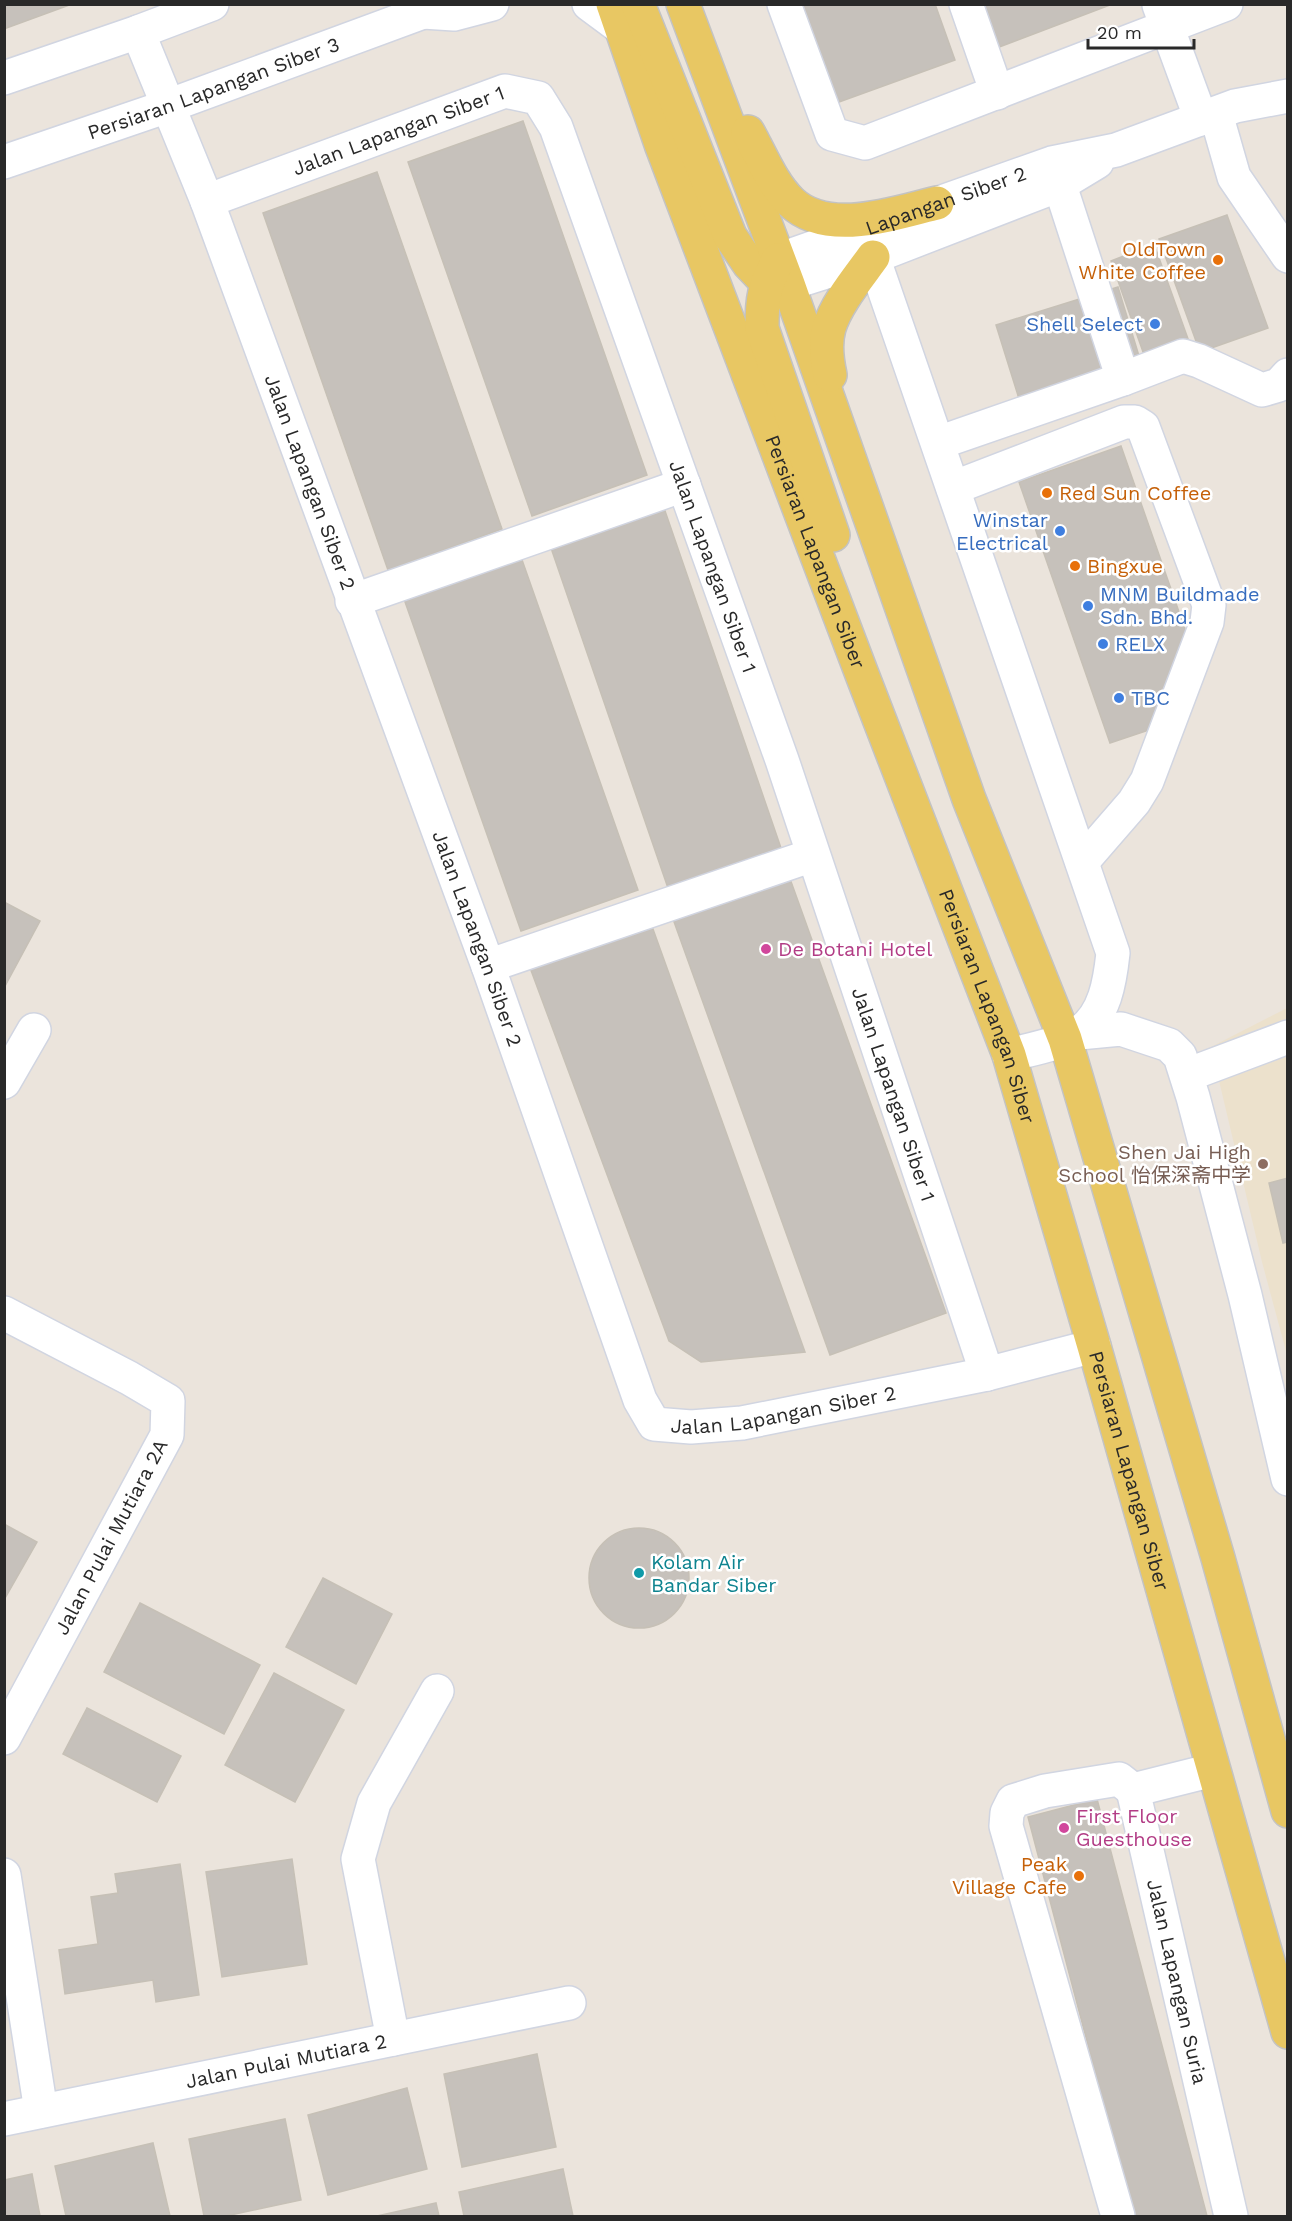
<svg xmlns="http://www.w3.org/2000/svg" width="1292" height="2221" font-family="'Work Sans','Noto Sans SC',sans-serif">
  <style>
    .education { fill: #ece1cc }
    .building { fill: #c6c1bb; stroke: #c6c0b6; stroke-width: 1.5 }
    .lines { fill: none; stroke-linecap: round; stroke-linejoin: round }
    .minor-casing { stroke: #d1d5e1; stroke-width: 36 }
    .major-casing { stroke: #c3c3c3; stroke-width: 36 }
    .minor { stroke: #fff; stroke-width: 33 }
    .major { stroke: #e8c763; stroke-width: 33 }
    .food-dot { fill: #e8710a; stroke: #fff; stroke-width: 2 }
    .shop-dot { fill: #3f7fe0; stroke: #fff; stroke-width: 2 }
    .hotel-dot { fill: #d1479c; stroke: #fff; stroke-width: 2 }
    .education-dot { fill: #8d6e63; stroke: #fff; stroke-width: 2 }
    .culture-dot { fill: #0f9aa8; stroke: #fff; stroke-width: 2 }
    .labels { text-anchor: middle; stroke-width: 5; stroke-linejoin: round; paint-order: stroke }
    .street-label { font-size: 20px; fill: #292929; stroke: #fff }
    .food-label { font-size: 20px; fill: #c56008; stroke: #fff; text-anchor: end }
    .shop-label { font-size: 20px; fill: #366cbe; stroke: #fff; text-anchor: start }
    .hotel-label { font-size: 20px; fill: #b23c85; stroke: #fff; text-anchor: start }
    .education-label { font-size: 20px; fill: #785e54; stroke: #fff; text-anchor: end }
    .culture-label { font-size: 20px; fill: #0d838f; stroke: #fff; text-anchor: start }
  </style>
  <rect width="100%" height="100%" fill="#ebe4dc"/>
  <!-- education -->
  <polygon class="education" points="1287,1008 1287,1355 1262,1262 1211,1047"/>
  <!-- building -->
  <g class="building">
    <polygon points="4,4 72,4 4,29"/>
    <polygon points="792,4 935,4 955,60 828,106"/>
    <polygon points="977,4 1110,4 1110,5 994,49"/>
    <polygon points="523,121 647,475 532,516 408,162"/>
    <polygon points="377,172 502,529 388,570 263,213"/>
    <polygon points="1227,215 1268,328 1200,352 1159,239"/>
    <polygon points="1154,244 1192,350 1148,366 1111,261"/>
    <polygon points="1118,287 1146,379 1025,418 996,325"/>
    <polygon points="1121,446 1193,652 1161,726 1110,743 1019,482"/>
    <polygon points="664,508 781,848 668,888 551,548"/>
    <polygon points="521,557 638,890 521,931 404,599"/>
    <polygon points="789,876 946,1313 830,1355 673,919"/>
    <polygon points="4,902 40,921 4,988"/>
    <polygon points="649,918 805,1352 701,1362 669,1341 529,965"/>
    <polygon points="1288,1178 1288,1242 1283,1243 1269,1183"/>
    <polygon points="4,1524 37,1542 4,1600"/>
    <circle cx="639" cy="1578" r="50"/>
    <polygon points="323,1578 392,1614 356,1684 286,1647"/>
    <polygon points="140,1603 260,1665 224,1734 104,1672"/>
    <polygon points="274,1673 344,1710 295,1802 225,1765"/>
    <polygon points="87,1708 181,1756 157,1802 63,1754"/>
    <polygon points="1097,1799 1207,2216 1133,2216 1028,1817"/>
    <polygon points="292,1859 307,1964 222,1977 206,1872"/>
    <polygon points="180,1864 199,1995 156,2002 153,1980 65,1994 59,1950 98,1944 91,1897 118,1893 115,1874"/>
    <polygon points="537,2054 556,2147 462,2167 444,2074"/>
    <polygon points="407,2088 427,2169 328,2195 308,2115"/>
    <polygon points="285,2119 301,2200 226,2216 204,2216 189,2139"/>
    <polygon points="153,2143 170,2216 66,2216 55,2166"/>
    <polygon points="563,2169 573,2216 464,2216 459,2192"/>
    <polygon points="32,2174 40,2216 4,2216 4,2180"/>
    <polygon points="436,2203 439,2216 377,2216"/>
  </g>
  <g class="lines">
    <defs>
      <g id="minor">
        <polyline points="589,4 620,27"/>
        <polyline points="784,4 832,134 865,143 1226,4"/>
        <polyline points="966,4 997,93"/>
        <polyline points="1159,5 1201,119"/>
        <polyline points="423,12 454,14 492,4"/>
        <path id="s1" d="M138,32L207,201L488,966L640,1400L654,1424L691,1427L742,1423L987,1374L1094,1346"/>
        <polyline points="4,78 138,32 212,4"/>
        <polyline points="1216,114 1234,177 1288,256"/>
        <path id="s2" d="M4,162L168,106L423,12L432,4"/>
        <polyline points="1053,164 1123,379"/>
        <path id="s3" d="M207,201L505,91L538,98L556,127L782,760L987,1374"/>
        <path d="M873,257L1113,953C1110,981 1105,1015 1080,1032C1065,1043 1028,1050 1009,1055"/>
        <path id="s4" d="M778,260L1052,163L1116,150L1235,106L1288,96"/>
        <polyline points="788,284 873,257 1059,185 1097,162"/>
        <polyline points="938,443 1123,379 1183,356 1199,361 1262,390 1279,385 1288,375"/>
        <polyline points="953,488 1124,422 1135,422 1143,427 1209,605 1207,622 1147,781 1134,802 1082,862"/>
        <polyline points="352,601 684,485"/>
        <polyline points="488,966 813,855"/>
        <polyline points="1079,1033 1121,1029 1169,1045 1180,1056 1193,1097 1245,1295 1288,1479"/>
        <polyline points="1187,1075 1288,1037"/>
        <polyline points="4,1082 34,1030"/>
        <polyline points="4,1313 129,1378 168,1401 167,1435 4,1738"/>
        <path id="s5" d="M1213,1770L1133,1790L1231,2216"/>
        <polyline points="4,1875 41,2111"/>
        <polyline points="393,2039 358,1859 374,1803 437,1691"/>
        <path id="s6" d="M4,2119L569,2003"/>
        <polyline points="1118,2216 1006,1826 1007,1813 1013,1801 1045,1791 1119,1779 1133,1790"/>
      </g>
      <g id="major">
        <path id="s7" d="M613,4L661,144L863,677L1009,1055L1094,1346L1288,2032"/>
        <polyline points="638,4 730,236 749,264 766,282 786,284"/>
        <polyline points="683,4 788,284 969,799 1065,1039 1218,1558 1288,1811"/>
        <path d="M748,132C761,155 772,184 791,202C828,237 895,213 937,203"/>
        <path d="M778,260C764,287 762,298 762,328L833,535"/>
        <path d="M830,375C827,361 825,342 829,328C836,304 858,278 873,257"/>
      </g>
    </defs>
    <!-- minor casing -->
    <use href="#minor" class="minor-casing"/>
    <!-- major casing -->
    <use href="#major" class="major-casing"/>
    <!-- minor -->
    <use href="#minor" class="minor"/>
    <!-- major -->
    <use href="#major" class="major"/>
  </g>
  <!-- markers -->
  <g class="food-dot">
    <circle cx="1218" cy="260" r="6"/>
    <circle cx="1047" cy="493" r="6"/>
    <circle cx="1075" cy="566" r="6"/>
    <circle cx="1079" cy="1876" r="6"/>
  </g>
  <g class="shop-dot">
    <circle cx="1155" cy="324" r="6"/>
    <circle cx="1060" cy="531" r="6"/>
    <circle cx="1088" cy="606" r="6"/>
    <circle cx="1103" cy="644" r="6"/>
    <circle cx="1119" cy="698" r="6"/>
  </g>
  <g class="hotel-dot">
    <circle cx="766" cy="949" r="6"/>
    <circle cx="1064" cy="1828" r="6"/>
  </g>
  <circle class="education-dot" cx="1263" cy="1164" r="6"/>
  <circle class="culture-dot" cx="639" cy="1573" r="6"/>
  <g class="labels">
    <!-- street labels -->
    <g class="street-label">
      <text dy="7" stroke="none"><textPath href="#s2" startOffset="222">Persiaran Lapangan Siber 3</textPath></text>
      <text dy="7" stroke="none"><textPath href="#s3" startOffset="204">Jalan Lapangan Siber 1</textPath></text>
      <text dy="7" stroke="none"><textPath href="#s4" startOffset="178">Lapangan Siber 2</textPath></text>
      <text dy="7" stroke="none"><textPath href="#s1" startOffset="482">Jalan Lapangan Siber 2</textPath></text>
      <text dy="7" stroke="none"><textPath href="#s7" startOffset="584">Persiaran Lapangan Siber</textPath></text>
      <text dy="7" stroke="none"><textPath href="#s3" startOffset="852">Jalan Lapangan Siber 1</textPath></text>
      <text dy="7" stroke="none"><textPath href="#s1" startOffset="968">Jalan Lapangan Siber 2</textPath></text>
      <text dy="7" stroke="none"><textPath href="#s7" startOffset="1070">Persiaran Lapangan Siber</textPath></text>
      <text dy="7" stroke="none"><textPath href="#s3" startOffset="1410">Jalan Lapangan Siber 1</textPath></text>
      <text dy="7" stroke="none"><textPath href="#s1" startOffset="1616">Jalan Lapangan Siber 2</textPath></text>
      <text dy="7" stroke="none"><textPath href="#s7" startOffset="1556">Persiaran Lapangan Siber</textPath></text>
      <text transform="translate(111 1537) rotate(-62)" y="7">Jalan Pulai Mutiara 2A</text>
      <text dy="7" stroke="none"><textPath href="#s5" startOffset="279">Jalan Lapangan Suria</textPath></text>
      <text dy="7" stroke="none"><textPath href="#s6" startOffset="288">Jalan Pulai Mutiara 2</textPath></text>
    </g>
    <!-- food labels -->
    <g class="food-label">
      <text x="1206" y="256">OldTown<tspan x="1206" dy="23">White Coffee</tspan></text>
      <text x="1059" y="500" text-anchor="start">Red Sun Coffee</text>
      <text x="1087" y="573" text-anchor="start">Bingxue</text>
      <text x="1067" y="1871">Peak<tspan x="1067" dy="23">Village Cafe</tspan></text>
    </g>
    <!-- shop labels -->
    <g class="shop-label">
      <text x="1143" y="331" text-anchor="end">Shell Select</text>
      <text x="1048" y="527" text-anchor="end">Winstar<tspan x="1048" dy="23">Electrical</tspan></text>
      <text x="1100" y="601">MNM Buildmade<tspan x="1100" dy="23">Sdn. Bhd.</tspan></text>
      <text x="1115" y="651">RELX</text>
      <text x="1131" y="705">TBC</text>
    </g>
    <!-- hotel labels -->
    <g class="hotel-label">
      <text x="778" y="956">De Botani Hotel</text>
      <text x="1076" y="1823">First Floor<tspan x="1076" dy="23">Guesthouse</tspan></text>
    </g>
    <!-- education labels -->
    <g class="education-label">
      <text x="1251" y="1159">Shen Jai High<tspan x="1251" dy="23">School 怡保深斋中学</tspan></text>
    </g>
    <!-- culture labels -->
    <g class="culture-label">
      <text x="651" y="1569">Kolam Air<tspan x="651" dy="23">Bandar Siber</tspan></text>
    </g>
  </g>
  <!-- border -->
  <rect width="1292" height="2221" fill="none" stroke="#292929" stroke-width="12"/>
  <!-- scale -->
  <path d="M1088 39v9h106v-9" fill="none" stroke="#292929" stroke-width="3"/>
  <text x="1097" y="39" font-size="18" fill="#292929" stroke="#ffffff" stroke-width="4.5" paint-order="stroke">20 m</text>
</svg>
